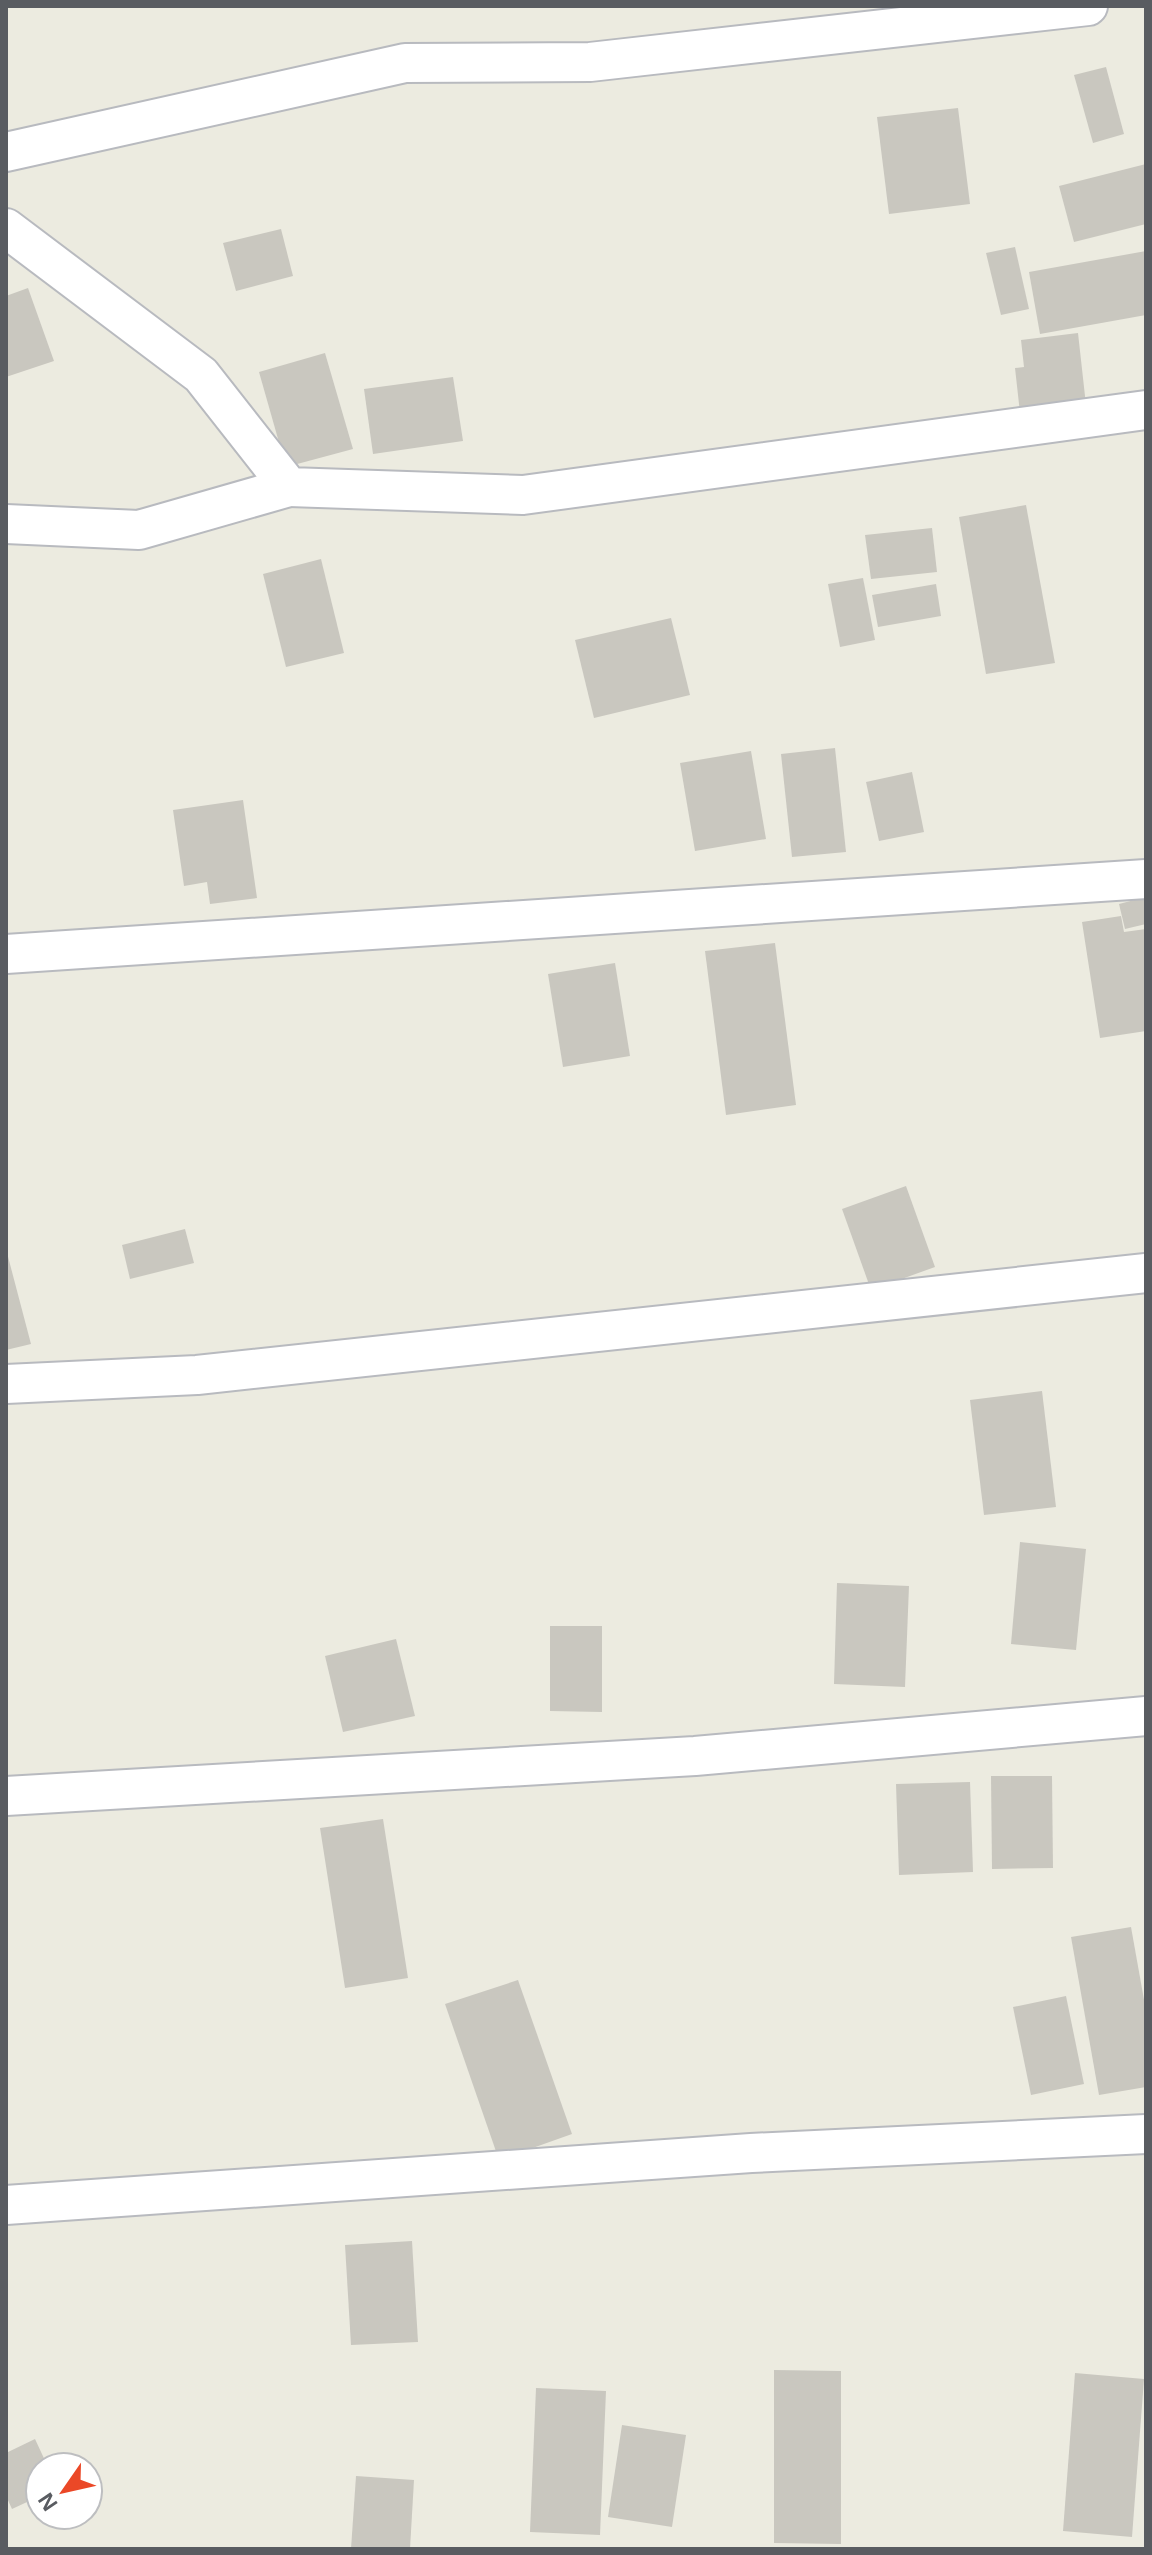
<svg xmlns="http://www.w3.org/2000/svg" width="1152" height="2555" font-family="Arial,sans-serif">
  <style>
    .building { fill: #c9c7bf }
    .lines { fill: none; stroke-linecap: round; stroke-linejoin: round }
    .minor-casing { stroke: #b8babf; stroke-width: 42 }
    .minor { stroke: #fff; stroke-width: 38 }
  </style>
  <rect width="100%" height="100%" fill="#ecebe0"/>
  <!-- building -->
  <g class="building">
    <polygon points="1106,67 1124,134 1093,143 1074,75"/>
    <polygon points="958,108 970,204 889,214 877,117"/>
    <polygon points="1146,164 1146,224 1074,242 1059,186"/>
    <polygon points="281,229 293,276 236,291 223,243"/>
    <polygon points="1015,247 1029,309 1001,315 986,253"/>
    <polygon points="1146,251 1146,315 1040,334 1029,272"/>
    <polygon points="28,288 54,361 6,377 6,296"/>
    <polygon points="1078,333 1086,405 1020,413 1015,368 1024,367 1021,340"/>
    <polygon points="325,353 353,449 286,467 259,372"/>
    <polygon points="453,377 463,441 373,454 364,389"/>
    <polygon points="1026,505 1055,663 986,674 959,517"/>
    <polygon points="932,528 937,572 871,579 865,535"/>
    <polygon points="321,559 344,653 286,667 263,574"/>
    <polygon points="863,578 875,640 840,647 828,584"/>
    <polygon points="936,584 941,616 878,627 872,595"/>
    <polygon points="671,618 690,695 594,718 575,640"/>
    <polygon points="835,748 846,852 792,857 781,754"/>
    <polygon points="751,751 766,839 695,851 680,763"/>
    <polygon points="912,772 924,832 879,841 866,782"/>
    <polygon points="243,800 257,898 210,904 207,882 184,886 173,810"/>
    <polygon points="1146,897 1146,924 1125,929 1119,904"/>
    <polygon points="1121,916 1124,932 1146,929 1146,1031 1100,1038 1082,922"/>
    <polygon points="775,943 796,1105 726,1115 705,951"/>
    <polygon points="615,963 630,1056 563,1067 548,974"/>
    <polygon points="906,1186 935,1267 871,1290 842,1209"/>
    <polygon points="185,1229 194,1263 130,1279 122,1245"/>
    <polygon points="6,1249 31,1344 6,1350"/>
    <polygon points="1042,1391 1056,1507 984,1515 970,1400"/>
    <polygon points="1020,1542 1086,1549 1076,1650 1011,1644"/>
    <polygon points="837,1583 909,1586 905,1687 834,1684"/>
    <polygon points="550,1626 602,1626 602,1712 550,1711"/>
    <polygon points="396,1639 415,1716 343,1732 325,1656"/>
    <polygon points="991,1776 1052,1776 1053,1868 992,1869"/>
    <polygon points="970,1782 973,1872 899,1875 896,1784"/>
    <polygon points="383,1819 408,1978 345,1988 320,1828"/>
    <polygon points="1131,1927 1146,2011 1146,2087 1099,2095 1071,1937"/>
    <polygon points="518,1980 572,2134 499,2160 445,2004"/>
    <polygon points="1066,1996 1084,2084 1031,2095 1013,2007"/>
    <polygon points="412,2241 418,2342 351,2345 345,2245"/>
    <polygon points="774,2370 841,2371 841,2544 774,2543"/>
    <polygon points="1075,2373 1144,2379 1132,2537 1063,2531"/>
    <polygon points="536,2388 606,2391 600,2535 530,2532"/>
    <polygon points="622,2425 686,2435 672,2527 608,2517"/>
    <polygon points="35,2439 48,2467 40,2467 40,2496 12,2509 6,2496 6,2453"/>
    <polygon points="356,2476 414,2480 410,2549 351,2549"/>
  </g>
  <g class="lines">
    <defs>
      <g id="minor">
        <polyline points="6,152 405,63 590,62 1088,6"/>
        <polyline points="6,228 201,375 289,487 523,495 1146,410"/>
        <polyline points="6,524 139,530 289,487"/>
        <polyline points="6,954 1146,879"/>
        <polyline points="6,1384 197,1375 1146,1273"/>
        <polyline points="6,1796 695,1756 1146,1716"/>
        <polyline points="6,2205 751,2153 1146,2134"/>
      </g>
    </defs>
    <!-- minor casing -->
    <use href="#minor" class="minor-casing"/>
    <!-- minor -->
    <use href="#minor" class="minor"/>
  </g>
  <!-- border -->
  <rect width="1152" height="2555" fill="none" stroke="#595c61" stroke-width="16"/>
  <!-- north arrow -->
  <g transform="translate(64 2491) rotate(236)"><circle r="38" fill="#ffffff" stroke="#bdbec0" stroke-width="2"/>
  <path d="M0-6L14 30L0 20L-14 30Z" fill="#eb4827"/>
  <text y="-12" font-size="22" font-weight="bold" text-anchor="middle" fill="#595c61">N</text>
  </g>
</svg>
